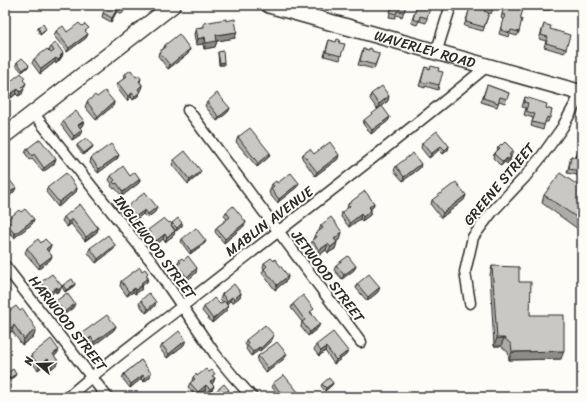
<svg xmlns="http://www.w3.org/2000/svg" width="587" height="402" font-family="Sriracha,sans-serif">
  <style>
    .lines { fill: none; stroke-linecap: round; stroke-linejoin: round }
    .street-casing { stroke: #2b2b2b; stroke-width: 13 }
    .secondary-casing { stroke: #2b2b2b; stroke-width: 18 }
    .street { stroke: #fdfcf7; stroke-width: 10 }
    .secondary { stroke: #fdfcf7; stroke-width: 15 }
    .wall { fill: #adaca9; stroke: #2b2b2b }
    .shaded-wall { fill: #8d8c89; stroke: #2b2b2b }
    .building { fill: #c9c8c4; stroke: #2b2b2b }
    .labels { text-anchor: middle; stroke-width: 4; stroke-linejoin: round; paint-order: stroke }
    .street-label { font-size: 14px; fill: #2b2b2b; stroke: #fdfcf7 }
  </style>
  <rect width="100%" height="100%" fill="#fdfcf7"/>
  <filter id="ink" filterUnits="userSpaceOnUse"><feTurbulence type="fractalNoise" baseFrequency=".025" numOctaves="2"/><feDisplacementMap in="SourceGraphic" scale="8" xChannelSelector="R" yChannelSelector="G"/><feConvolveMatrix kernelMatrix="1 2 1 2 8 2 1 2 1" color-interpolation-filters="sRGB"/></filter>
  <g filter="url(#ink)">
    <g class="lines">
      <defs>
        <g id="street">
          <polyline points="436,53 451,5"/>
          <polyline points="188,110 361,342"/>
          <polyline points="34,114 151,261 215,354 233,376 252,397"/>
          <polyline points="5,266 107,397"/>
          <polyline points="470,303 465,272 473,237 492,212 525,177 542,156 562,128 582,92"/>
          <path d="M68,397C106,363 148,333 189,301C288,223 389,148 486,67"/>
        </g>
        <g id="secondary">
          <path id="s1" d="M269,5L582,93"/>
          <polyline points="5,135 173,5"/>
        </g>
      </defs>
      <!-- street casing -->
      <use href="#street" class="street-casing"/>
      <!-- secondary casing -->
      <use href="#secondary" class="secondary-casing"/>
      <!-- street -->
      <use href="#street" class="street"/>
      <!-- secondary -->
      <use href="#secondary" class="secondary"/>
    </g>
    <!-- wall -->
    <g class="wall">
      <polygon points="112,5 129,5 127,9 126,8 122,14 117,11 111,22 102,17 103,13 110,8"/>
      <polygon points="392,5 406,5 402,17 396,15 395,18 389,17"/>
      <polygon points="417,5 427,18 426,23 419,21 417,25 411,23"/>
      <polygon points="494,5 491,14 489,13 483,31 464,26 469,11 473,8"/>
      <polygon points="504,7 520,19 519,32 517,36 510,34 509,37 499,34 503,19 501,18"/>
      <polygon points="226,21 235,38 217,41 215,47 204,49 203,44 196,45 194,34 196,28 202,27 204,23"/>
      <polygon points="544,24 550,29 566,49 564,53 544,47 546,41 539,39"/>
      <polygon points="38,28 46,29 45,31 40,35 38,30"/>
      <polygon points="56,31 87,33 88,34 86,38 67,52 54,36"/>
      <polygon points="329,40 339,43 341,56 340,60 324,56"/>
      <polygon points="165,45 190,49 188,54 168,69 158,56 159,52 163,49"/>
      <polygon points="51,46 63,53 62,57 61,58 59,61 56,64 55,62 40,74 32,63 34,59 51,53 49,51"/>
      <polygon points="363,49 372,51 379,55 374,69 358,65"/>
      <polygon points="218,52 224,65 219,65 218,54"/>
      <polygon points="17,62 29,65 28,67 22,72 16,65"/>
      <polygon points="425,67 438,71 439,85 438,90 425,86 425,88 419,86"/>
      <polygon points="125,74 141,79 140,82 142,85 141,90 139,91 140,92 138,96 133,100 131,97 127,101 117,88 118,83 124,79 124,78"/>
      <polygon points="24,81 24,88 23,89 22,94 18,96 16,94 11,98 5,90 6,85"/>
      <polygon points="487,85 509,93 505,103 499,101 497,107 481,102"/>
      <polygon points="371,94 388,101 377,109 370,99"/>
      <polygon points="97,97 114,102 113,106 96,120 85,107 87,102"/>
      <polygon points="525,97 546,108 552,110 548,122 545,122 543,130 531,126 533,118 524,115 526,108 522,107"/>
      <polygon points="207,102 230,108 228,112 217,121 205,106"/>
      <polygon points="390,117 388,121 371,134 363,124 364,120"/>
      <polygon points="63,121 84,121 82,126 80,127 80,135 72,140 61,125"/>
      <polygon points="238,137 270,153 269,157 257,167 236,142"/>
      <polygon points="422,143 449,146 448,150 443,154 439,150 429,158 421,148"/>
      <polygon points="77,145 93,146 92,148 83,155 77,147"/>
      <polygon points="502,145 513,150 512,154 511,156 510,161 507,164 505,162 501,166 493,158 494,154 497,151 498,147"/>
      <polygon points="27,149 54,164 43,172 32,159 30,160 25,153"/>
      <polygon points="578,152 582,153 582,176 567,173 570,161 571,156 576,157"/>
      <polygon points="303,154 314,154 338,159 315,176 302,158"/>
      <polygon points="119,155 117,159 98,173 90,163 91,158"/>
      <polygon points="174,160 199,175 188,184 172,165"/>
      <polygon points="396,166 420,168 403,181 394,171"/>
      <polygon points="5,174 14,192 7,198 5,195"/>
      <polygon points="111,176 130,176 140,179 139,183 122,196 115,188 114,189 111,186 112,184 109,180"/>
      <polygon points="277,183 297,187 277,203 269,193 272,184"/>
      <polygon points="47,188 77,188 76,192 58,207 46,192"/>
      <polygon points="582,188 582,232 542,203 544,195"/>
      <polygon points="466,195 464,200 441,218 431,205 432,200"/>
      <polygon points="374,203 373,207 371,209 371,210 370,215 362,221 360,219 349,227 341,217 342,212 347,209 348,204"/>
      <polygon points="128,206 157,207 155,212 147,218 143,214 135,220 127,210"/>
      <polygon points="21,212 34,219 32,224 14,238 7,230 8,227 6,224 7,220"/>
      <polygon points="226,212 246,222 244,226 224,243 215,232 216,228 227,219 224,216"/>
      <polygon points="64,217 98,228 97,232 85,241 71,224 67,227 62,221"/>
      <polygon points="169,223 172,224 182,223 182,226 176,231 172,226 174,235 165,242 163,239 155,246 152,242 150,244 147,239 148,236 146,235 148,230"/>
      <polygon points="321,225 342,232 340,239 336,242 337,242 335,249 328,253 326,250 317,257 310,247 315,234 319,231"/>
      <polygon points="182,239 205,243 190,254 181,242"/>
      <polygon points="41,243 51,245 49,250 48,251 52,256 50,260 39,269 25,253 27,248"/>
      <polygon points="115,245 114,249 96,263 88,253 90,248"/>
      <polygon points="179,260 184,260 196,273 185,282 175,270"/>
      <polygon points="274,261 288,276 287,280 275,290 262,273 264,269 263,267 264,263"/>
      <polygon points="336,265 356,266 354,270 342,279 334,270"/>
      <polygon points="492,266 519,282 530,315 561,359 509,360 508,352 501,346 494,346 490,275"/>
      <polygon points="147,276 148,278 147,282 142,285 141,290 135,294 133,292 127,296 120,286 121,281"/>
      <polygon points="41,282 62,286 60,290 56,293 55,291 48,297 40,287"/>
      <polygon points="75,284 74,286 65,292 62,287 63,285"/>
      <polygon points="357,284 380,287 378,292 367,301 356,288"/>
      <polygon points="241,293 240,297 232,303 230,301 227,304 228,306 227,310 212,323 202,311 204,307 220,304 223,302 220,299 222,294"/>
      <polygon points="141,300 155,306 146,313 139,304"/>
      <polygon points="56,301 73,308 62,316 54,305"/>
      <polygon points="293,304 312,313 312,314 318,328 308,336 301,327 302,322 291,308"/>
      <polygon points="5,314 34,336 22,345 12,331 6,336 5,334"/>
      <polygon points="116,326 114,330 93,346 89,341 86,344 81,337 82,333"/>
      <polygon points="246,340 272,340 259,352 258,351 251,356 246,349 247,347 245,344"/>
      <polygon points="162,345 184,345 167,358 160,349"/>
      <polygon points="316,345 348,351 346,355 334,364 325,351 319,356 314,350"/>
      <polygon points="57,354 54,356 58,361 56,365 51,369 47,363 38,370 29,359 31,355"/>
      <polygon points="258,356 285,358 266,373 257,361"/>
      <polygon points="141,360 150,377 144,382 141,379 130,388 122,378 124,374"/>
      <polygon points="7,373 15,376 9,380 6,376"/>
      <polygon points="197,376 214,377 215,378 213,383 212,384 214,386 212,390 208,393 205,390 196,397 188,387 190,383 192,381 193,377"/>
      <polygon points="273,383 299,393 297,397 279,397 272,387"/>
      <polygon points="333,383 332,385 325,391 321,386 322,384"/>
      <polygon points="215,392 228,392 222,397 216,397 214,394"/>
    </g>
    <!-- shaded-wall -->
    <g class="shaded-wall">
      <polygon points="118,7 117,11 111,22 112,18"/>
      <polygon points="544,8 551,8 550,10 543,10"/>
      <polygon points="46,29 45,31 40,35 41,33"/>
      <polygon points="237,32 235,38 217,41 215,47 204,49 206,43 216,35"/>
      <polygon points="88,34 86,38 67,52 69,48"/>
      <polygon points="205,37 203,44 196,45 198,39"/>
      <polygon points="190,49 188,54 168,69 170,65"/>
      <polygon points="63,53 59,61 56,64 60,56"/>
      <polygon points="56,58 55,62 40,74 41,69"/>
      <polygon points="224,62 224,65 219,65 220,63"/>
      <polygon points="29,65 28,67 22,72 23,70"/>
      <polygon points="26,83 24,88 20,91 22,87"/>
      <polygon points="142,85 141,90 136,93 138,89"/>
      <polygon points="18,89 16,94 11,98 12,93"/>
      <polygon points="24,89 22,94 18,96 20,92"/>
      <polygon points="140,92 138,96 133,100 135,96"/>
      <polygon points="132,93 131,97 127,101 128,96"/>
      <polygon points="389,96 388,101 377,109 379,104"/>
      <polygon points="114,102 113,106 96,120 98,116"/>
      <polygon points="230,108 228,112 217,121 219,117"/>
      <polygon points="390,117 388,121 371,134 372,130"/>
      <polygon points="84,121 82,126 76,130 78,125"/>
      <polygon points="82,130 80,135 72,140 74,136"/>
      <polygon points="93,146 92,148 83,155 84,153"/>
      <polygon points="441,146 439,150 429,158 431,154"/>
      <polygon points="449,146 448,150 443,154 445,150"/>
      <polygon points="270,153 269,157 257,167 258,163"/>
      <polygon points="119,155 117,159 98,173 99,169"/>
      <polygon points="339,155 338,159 315,176 317,172"/>
      <polygon points="511,156 510,161 507,164 508,160"/>
      <polygon points="507,158 505,162 501,166 503,162"/>
      <polygon points="56,159 54,164 43,172 44,168"/>
      <polygon points="421,164 420,168 403,181 404,177"/>
      <polygon points="201,171 199,175 188,184 190,180"/>
      <polygon points="140,179 139,183 122,196 123,192"/>
      <polygon points="299,183 297,187 277,203 279,199"/>
      <polygon points="16,188 14,192 7,198 9,193"/>
      <polygon points="77,188 76,192 58,207 59,202"/>
      <polygon points="466,195 464,200 441,218 443,213"/>
      <polygon points="374,203 373,207 367,211 369,207"/>
      <polygon points="157,207 155,212 147,218 148,214"/>
      <polygon points="145,210 143,214 135,220 136,216"/>
      <polygon points="371,210 370,215 362,221 363,217"/>
      <polygon points="361,214 360,219 349,227 350,223"/>
      <polygon points="34,219 32,224 14,238 15,234"/>
      <polygon points="72,219 71,224 67,227 68,222"/>
      <polygon points="246,222 244,226 224,243 225,239"/>
      <polygon points="182,223 182,226 176,231 177,228"/>
      <polygon points="98,228 97,232 85,241 86,237"/>
      <polygon points="175,231 174,235 165,242 167,237"/>
      <polygon points="342,232 340,239 332,245 334,239"/>
      <polygon points="165,234 163,239 155,246 156,241"/>
      <polygon points="206,241 205,243 190,254 191,251"/>
      <polygon points="337,242 335,249 328,253 331,247"/>
      <polygon points="328,244 326,250 317,257 319,250"/>
      <polygon points="51,245 49,250 45,254 46,249"/>
      <polygon points="115,245 114,249 96,263 98,259"/>
      <polygon points="52,256 50,260 39,269 40,265"/>
      <polygon points="356,266 354,270 342,279 344,275"/>
      <polygon points="197,268 196,273 185,282 187,277"/>
      <polygon points="288,276 287,280 275,290 277,285"/>
      <polygon points="148,278 147,282 139,288 141,283"/>
      <polygon points="75,284 74,286 65,292 66,290"/>
      <polygon points="142,285 141,290 135,294 136,290"/>
      <polygon points="62,286 60,290 56,293 58,289"/>
      <polygon points="57,287 55,291 48,297 49,293"/>
      <polygon points="380,287 378,292 367,301 368,297"/>
      <polygon points="135,288 133,292 127,296 129,292"/>
      <polygon points="9,290 8,295 5,297 5,294"/>
      <polygon points="241,293 240,297 232,303 234,299"/>
      <polygon points="232,297 230,301 226,305 227,301"/>
      <polygon points="156,302 155,306 146,313 148,309"/>
      <polygon points="75,304 73,308 62,316 64,312"/>
      <polygon points="228,306 227,310 212,323 213,319"/>
      <polygon points="320,324 318,328 308,336 310,332"/>
      <polygon points="14,325 12,331 6,336 9,329"/>
      <polygon points="116,326 114,330 93,346 94,342"/>
      <polygon points="36,329 34,336 22,345 24,339"/>
      <polygon points="274,335 272,340 259,352 261,348"/>
      <polygon points="91,337 89,341 86,344 87,340"/>
      <polygon points="497,338 504,338 501,346 494,346"/>
      <polygon points="186,340 184,345 167,358 169,354"/>
      <polygon points="259,347 258,351 251,356 253,352"/>
      <polygon points="326,347 325,351 319,356 321,351"/>
      <polygon points="59,350 57,354 51,359 53,354"/>
      <polygon points="348,351 346,355 334,364 336,360"/>
      <polygon points="564,351 561,359 509,360 512,352"/>
      <polygon points="287,354 285,358 266,373 268,368"/>
      <polygon points="48,359 47,363 38,370 39,366"/>
      <polygon points="58,361 56,365 51,369 52,364"/>
      <polygon points="151,373 150,377 144,382 145,378"/>
      <polygon points="16,374 15,376 9,380 10,378"/>
      <polygon points="143,375 141,379 130,388 131,384"/>
      <polygon points="215,378 213,383 209,386 210,382"/>
      <polygon points="333,383 332,385 325,391 326,388"/>
      <polygon points="206,385 205,390 196,397 198,392"/>
      <polygon points="214,386 212,390 208,393 210,389"/>
      <polygon points="229,390 228,392 222,397 220,397"/>
    </g>
    <!-- building -->
    <g class="building">
      <polygon points="112,5 126,5 124,10 118,7 112,18 103,13 107,6 110,8"/>
      <polygon points="393,5 406,5 404,12 397,11 396,14 390,12"/>
      <polygon points="417,5 431,5 427,18 420,16 419,21 413,19"/>
      <polygon points="474,5 481,7 481,5 494,5 493,10 485,7 484,11 489,13 484,27 466,22 470,7 473,8"/>
      <rect x="544" y="5" width="7" height="3"/>
      <polygon points="509,6 523,10 520,19 522,19 519,32 511,30 510,33 501,30 505,15 502,14 504,7 509,8"/>
      <polygon points="226,19 226,21 235,19 237,32 216,35 217,41 206,43 205,37 198,39 196,28 204,27 204,23"/>
      <polygon points="79,23 82,26 85,24 89,28 85,31 88,34 69,48 56,31 63,26 67,32"/>
      <polygon points="43,24 46,29 41,33 38,28"/>
      <polygon points="544,24 551,26 550,29 570,35 566,49 546,43 548,37 541,35"/>
      <polygon points="179,34 190,49 170,65 159,52 166,47 165,45"/>
      <polygon points="337,39 340,40 339,43 345,44 341,56 326,52 329,40 336,42"/>
      <polygon points="56,43 63,53 60,56 61,57 58,60 56,58 41,69 34,59 47,49 51,53 54,51 51,46"/>
      <polygon points="369,48 372,49 372,51 379,53 379,55 375,65 360,61 363,49 369,50"/>
      <polygon points="223,51 224,62 220,63 218,52"/>
      <polygon points="22,58 29,65 23,70 17,62"/>
      <polygon points="431,66 439,68 438,71 443,72 439,85 427,82 426,83 421,82 425,67 430,69"/>
      <polygon points="131,70 136,77 139,75 141,79 139,81 142,85 138,89 140,92 135,96 132,93 128,96 118,83 127,76 125,74"/>
      <polygon points="21,73 25,78 23,80 26,83 22,87 24,89 20,92 18,89 12,93 6,85"/>
      <polygon points="487,85 509,93 507,99 500,97 498,103 483,98"/>
      <polygon points="382,86 389,96 379,104 371,94"/>
      <polygon points="105,91 114,102 98,116 87,102 95,95 97,97"/>
      <polygon points="217,93 230,108 219,117 207,102"/>
      <polygon points="525,97 547,104 546,108 552,110 550,118 547,117 544,125 532,122 535,114 526,111 528,103 524,102"/>
      <polygon points="382,106 390,117 372,130 364,120"/>
      <polygon points="76,111 84,121 78,125 82,130 74,136 63,121"/>
      <polygon points="250,128 270,153 258,163 238,137"/>
      <polygon points="437,131 449,146 445,150 441,146 431,154 422,143"/>
      <polygon points="86,138 93,146 84,153 77,145"/>
      <polygon points="40,139 56,159 44,168 34,154 32,156 27,149"/>
      <polygon points="330,142 339,155 317,172 303,154 310,149 314,154"/>
      <polygon points="505,142 513,150 509,155 511,156 508,160 507,158 503,162 494,154 500,148 498,147 501,144 502,145"/>
      <polygon points="111,144 119,155 99,169 91,158"/>
      <polygon points="185,151 201,171 190,180 174,160"/>
      <polygon points="578,152 582,153 582,171 569,169 571,156 577,158"/>
      <polygon points="413,153 421,164 404,177 396,166"/>
      <polygon points="123,166 130,176 135,172 140,179 123,192 117,183 115,184 113,182 115,180 111,176"/>
      <polygon points="66,173 77,188 59,202 47,188"/>
      <polygon points="291,173 299,183 279,199 271,189 274,186 272,184 276,181 277,183"/>
      <polygon points="560,173 582,188 582,221 544,195"/>
      <polygon points="5,174 16,188 9,193 6,189 5,190"/>
      <polygon points="456,182 466,195 443,213 432,200"/>
      <polygon points="365,191 374,203 369,207 371,210 363,217 361,214 350,223 342,212 350,206 348,204"/>
      <polygon points="145,192 157,207 148,214 145,210 136,216 128,206"/>
      <polygon points="80,204 98,228 86,237 72,219 68,222 64,217"/>
      <polygon points="233,206 246,222 225,239 216,228 230,217 226,212"/>
      <polygon points="25,209 34,219 15,234 8,226 10,224 7,220 19,210 21,212"/>
      <polygon points="331,217 342,232 334,239 337,242 331,247 328,244 319,250 312,240 317,237 315,234 323,228 321,225"/>
      <polygon points="164,218 169,223 170,222 172,224 171,225 175,231 167,237 165,234 156,241 154,238 152,239 148,235 150,233 148,230"/>
      <polygon points="178,218 182,223 177,228 172,223"/>
      <polygon points="196,228 206,241 191,251 182,239"/>
      <polygon points="108,235 115,245 98,259 90,248"/>
      <polygon points="38,239 41,243 45,239 51,245 46,249 52,256 40,265 27,248"/>
      <polygon points="188,256 197,268 187,277 177,265 181,262 179,260 182,258 184,260"/>
      <polygon points="348,256 356,266 344,275 336,265"/>
      <polygon points="271,258 274,261 275,259 288,276 277,285 264,269 267,266 264,263"/>
      <polygon points="492,266 519,267 519,282 531,282 530,315 564,315 564,351 512,352 511,344 504,338 497,338"/>
      <polygon points="140,267 142,271 145,269 148,273 146,275 148,278 141,283 142,285 136,290 135,288 129,292 121,281"/>
      <polygon points="52,274 62,286 58,289 57,287 49,293 41,282"/>
      <polygon points="369,274 380,287 368,297 357,284"/>
      <polygon points="72,279 75,284 66,290 63,285"/>
      <polygon points="5,281 8,285 6,286 9,290 5,294"/>
      <polygon points="234,284 241,293 234,299 232,297 227,301 222,294"/>
      <polygon points="67,293 75,304 64,312 56,301"/>
      <polygon points="149,293 156,302 148,309 141,300"/>
      <polygon points="303,295 314,309 310,312 320,324 310,332 302,322 305,320 293,304"/>
      <polygon points="214,298 220,304 224,301 228,306 213,319 204,307"/>
      <polygon points="16,306 20,311 23,309 36,329 24,339 14,325 9,329 5,324 5,323 10,319 5,314"/>
      <polygon points="107,315 116,326 94,342 91,337 87,340 82,333"/>
      <polygon points="265,325 274,335 261,348 259,347 253,352 247,345 249,344 246,340"/>
      <polygon points="179,331 186,340 169,354 162,345"/>
      <polygon points="333,332 348,351 336,360 326,347 321,351 316,345"/>
      <polygon points="51,339 59,350 53,354 58,361 52,364 48,359 39,366 31,355"/>
      <polygon points="277,342 287,354 268,368 258,356"/>
      <polygon points="141,360 151,373 145,378 143,375 131,384 124,374"/>
      <polygon points="13,369 16,374 10,378 7,373"/>
      <polygon points="206,369 209,372 212,370 215,374 212,376 215,378 210,382 214,386 210,389 206,385 198,392 190,383 195,379 193,377 196,374 197,376"/>
      <polygon points="284,375 299,393 294,397 284,397 273,383"/>
      <polygon points="329,378 333,383 326,388 322,384"/>
      <polygon points="224,384 229,390 220,397 219,397 215,392"/>
      <polygon points="5,390 11,397 5,397"/>
    </g>
  </g>
  <g class="labels">
    <!-- street labels -->
    <g class="street-label">
      <text dy="5" stroke="none"><textPath href="#s1" startOffset="162">WAVERLEY ROAD</textPath></text>
      <text transform="translate(499 184) rotate(-50)" y="5">GREENE STREET</text>
      <text transform="translate(269 221) rotate(-37)" y="5">MABLIN AVENUE</text>
      <text transform="translate(155 247) rotate(53)" y="5">INGLEWOOD STREET</text>
      <text transform="translate(328 276) rotate(53)" y="5">JETWOOD STREET</text>
      <text transform="translate(68 323) rotate(52)" y="5">HARWOOD STREET</text>
    </g>
  </g>
  <!-- margin -->
  <rect width="587" height="402" fill="none" stroke="#fdfcf7" stroke-width="20"/>
  <rect x="10" y="10" width="567" height="382" fill="none" stroke="#2b2b2b" stroke-width="1.5" filter="url(#ink)"/>
  <!-- north arrow -->
  <g transform="translate(38 364) rotate(289)" stroke="#fdfcf7" stroke-width="3" paint-order="stroke">
  <path d="M0-3L7 15L0 10L-7 15Z" fill="#2b2b2b"/>
  <text y="-6" font-size="11" font-weight="bold" text-anchor="middle" fill="#2b2b2b">N</text>
  </g>
</svg>
